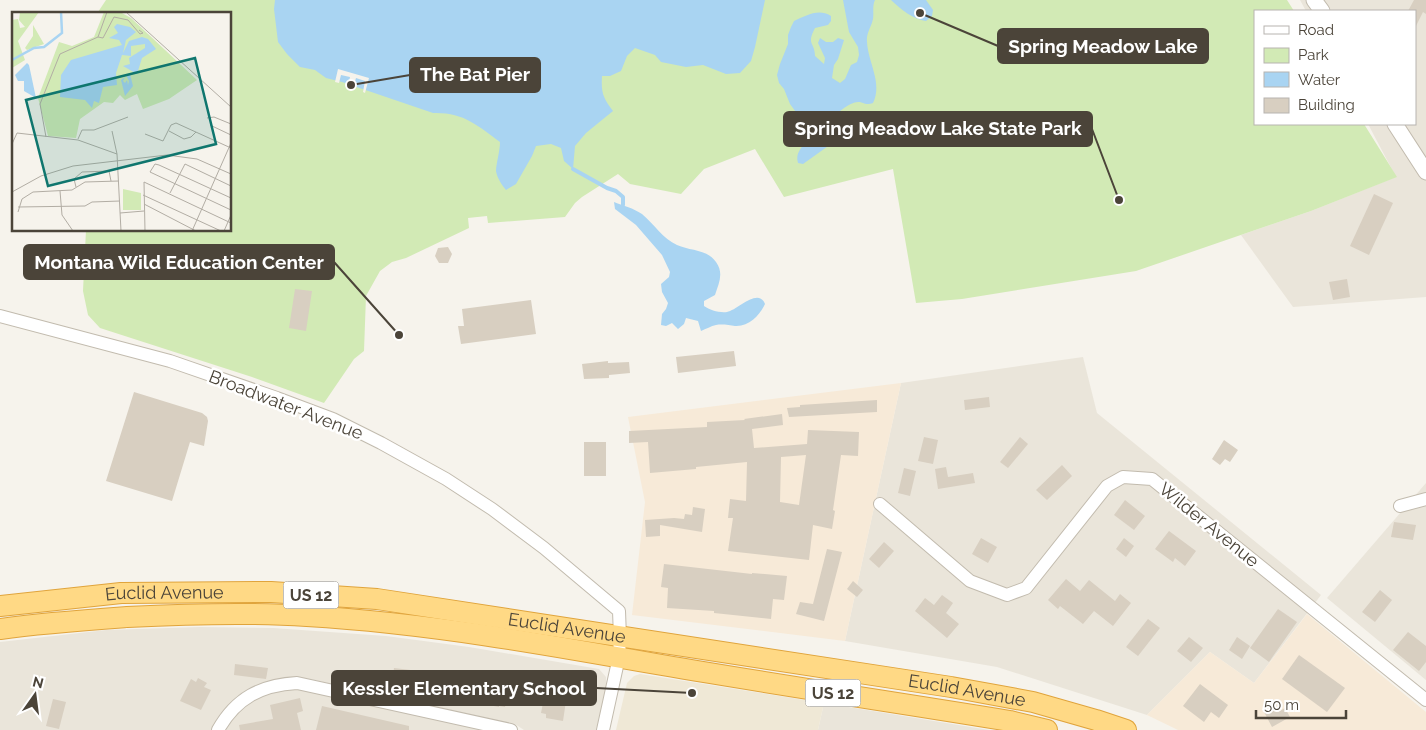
<svg xmlns="http://www.w3.org/2000/svg" width="1426" height="730" font-family="Raleway,sans-serif">
  <style>
    .residential { fill: #eae5da }
    .commercial { fill: #f7ead8 }
    .education { fill: #efe8d6 }
    .green { fill: #d2eab5 }
    .water { fill: #a9d4f2 }
    .pier { fill: #f6f3ec }
    .lines { fill: none; stroke-linecap: round; stroke-linejoin: round }
    .stream { stroke: #a9d4f2; stroke-width: 4 }
    .building { fill: #d8cfc1; fill-rule: evenodd }
    .minor-casing { stroke: #c2bbae; stroke-width: 14 }
    .tertiary-casing { stroke: #c2bbae; stroke-width: 17 }
    .trunk-casing { stroke: #e0a43c; stroke-width: 22 }
    .minor { stroke: #fff; stroke-width: 12 }
    .tertiary { stroke: #fff; stroke-width: 15 }
    .trunk { stroke: #ffd985; stroke-width: 20 }
    .labels { text-anchor: middle; stroke-width: 5; stroke-linejoin: round; paint-order: stroke }
    .shield { fill: #fff; stroke: #817c74; stroke-width: 1 }
    .shield-label { font-size: 16px; font-weight: bold; fill: #4b4439 }
    .street-label { font-size: 18px; fill: #4b4439; stroke: #fff }
    .inset-river { fill: none; stroke: #a9d4f2; stroke-width: 2.5 }
    .inset-road { fill: none; stroke: #b2ada4; stroke-width: 1 }
    .view { fill: #0f766e; fill-opacity: 0.15; stroke: #0f766e; stroke-width: 2.5 }
    .inset-edge { fill: none; stroke: #4b4439; stroke-width: 2.5 }
    .leader { fill: none; stroke: #4b4439; stroke-width: 2 }
    .callout-dot { fill: #4b4439; stroke: #fff; stroke-width: 2 }
    .callout { fill: #4b4439; stroke: #4b4439; stroke-width: 2 }
    .callout-label { font-size: 19px; text-anchor: middle; font-weight: bold; fill: #fff }
  </style>
  <rect width="100%" height="100%" fill="#f6f3ec"/>
  <!-- residential -->
  <g class="residential">
    <polygon points="1300,0 1426,0 1426,297 1293,307 1241,235 1311,211 1396,177 1368,124 1415,124 1415,11 1306,11"/>
    <polygon points="1083,357 1097,413 1321,595 1254,683 1210,652 1147,715 997,667 845,641 901,383"/>
    <polygon points="1426,483 1426,680 1327,598"/>
    <polygon points="200,627 273,628 386,636 469,647 599,669 606,677 606,687 596,730 524,730 515,724 305,678 271,681 251,688 237,696 227,706 218,719 213,730 0,730 0,642 106,630"/>
    <polygon points="292,689 306,689 492,730 226,730 232,718 244,706 263,695 279,690"/>
    <polygon points="824,703 989,730 818,730"/>
  </g>
  <!-- commercial -->
  <g class="commercial">
    <polygon points="901,383 845,641 632,615 645,502 628,417"/>
    <polygon points="1307,614 1426,712 1426,730 1178,730 1147,715 1210,652 1254,683"/>
  </g>
  <!-- education -->
  <polygon class="education" points="640,674 824,703 818,730 616,730 627,683 634,676"/>
  <!-- green -->
  <polygon class="green" points="106,0 1287,0 1294,11 1255,11 1255,124 1364,124 1397,177 1311,211 1136,271 962,299 916,303 893,169 784,197 755,149 704,169 681,194 630,184 618,174 582,197 575,203 565,217 488,223 487,216 468,218 469,228 406,258 392,262 380,271 366,296 364,351 354,359 324,403 252,377 100,328 88,315 83,291 86,230 230,230 230,14 98,14 98,12"/>
  <!-- water -->
  <g class="water">
    <path d="M275,0H765L755,47L751,61L740,73L726,74L703,65L686,67L661,62L655,55L635,48L627,56L621,71L610,76H602C601,93 603,98 613,111L586,133L575,146L573,169L564,161L561,148L551,144L536,146L532,156L516,184L506,190C502,185 497,178 496,171C496,164 500,151 500,142C477,125 463,112 433,113L342,82L326,78L315,70L300,67L287,54L278,42L274,9Z"/>
    <path d="M843,0H875C872,6 874,13 873,19C871,28 866,33 867,42C868,62 883,84 873,103C865,106 864,102 858,102C850,102 834,114 833,121C831,127 833,132 836,137L831,144L803,164L798,163C795,152 802,149 806,140C808,135 808,129 808,123L801,119L790,104L784,89L779,83L777,75L780,64L788,44V35L791,27L794,21C806,16 818,8 831,16V21L828,25L815,28C806,45 815,42 815,56L824,64L825,58L818,43L820,38L826,42H833L838,38L844,40L838,59L834,65L832,78L840,83L845,79L851,65L857,62L859,55L858,47L849,32Z"/>
    <path d="M891,0H926L933,10L932,16L926,21C912,19 902,10 891,0Z"/>
    <path d="M614,202C624,206 633,208 642,214C654,224 663,239 677,245C690,251 707,249 716,262C724,273 719,283 715,295L704,301V306C710,310 719,313 727,312C738,310 758,287 765,304C760,315 749,327 735,326C729,325 722,324 716,325C711,326 706,329 701,331L698,321L686,318L684,324L678,329L672,323L666,326L661,325L662,314L666,309L668,303L662,292L661,284L669,277L670,272L662,255L636,225L615,209Z"/>
  </g>
  <!-- pier -->
  <polygon class="pier" points="338,69 369,78 365,93 363,92 365,81 356,78 353,88 348,86 350,77 341,75 339,83 335,82"/>
  <g class="lines">
    <!-- stream -->
    <polyline class="stream" points="573,169 607,188 616,191 623,197 623,205"/>
  </g>
  <!-- building -->
  <g class="building">
    <polygon points="1414,0 1426,0 1426,14 1423,12 1415,28 1415,11 1408,11"/>
    <polygon points="1374,194 1393,203 1369,255 1350,246"/>
    <polygon points="448,247 452,254 448,263 439,263 435,256 438,248"/>
    <polygon points="1347,279 1350,297 1333,300 1329,282"/>
    <polygon points="295,289 312,291 306,331 289,328"/>
    <polygon points="531,300 536,334 461,344 458,326 464,326 462,309"/>
    <polygon points="734,351 736,366 678,373 676,357"/>
    <polygon points="608,361 608,363 629,362 630,373 609,375 609,378 584,379 582,364"/>
    <polygon points="134,392 202,413 207,417 208,421 204,446 190,442 172,501 106,481"/>
    <polygon points="989,397 990,407 965,410 964,400"/>
    <polygon points="877,400 877,412 789,417 787,408 800,407 800,405"/>
    <path d="M782,414L783,425L752,429L754,448L807,444L808,430L859,432L858,456L841,455L833,510L835,511L832,529L813,525L809,560L728,551L733,518H728L730,499L746,501L747,462L696,467V469L650,473L648,442L629,443V431L707,427V422L745,420L744,419ZM806,455L799,505L780,502L781,457Z"/>
    <polygon points="924,437 938,440 933,464 918,461"/>
    <polygon points="1020,437 1028,444 1008,468 1000,462"/>
    <polygon points="1224,440 1238,450 1230,462 1225,459 1220,465 1212,459"/>
    <rect x="584" y="442" width="22" height="34"/>
    <polygon points="1062,465 1072,476 1047,500 1036,490"/>
    <polygon points="946,467 948,477 973,473 975,483 938,489 935,469"/>
    <polygon points="904,468 916,471 910,496 898,493"/>
    <polygon points="1125,500 1145,516 1134,530 1114,515"/>
    <polygon points="693,507 705,509 702,532 660,525 660,536 646,537 645,520 674,518 684,519 685,514 692,515"/>
    <polygon points="1394,522 1416,525 1413,540 1391,537"/>
    <polygon points="1169,531 1196,551 1185,566 1175,558 1173,562 1155,549"/>
    <polygon points="981,538 997,547 988,563 972,554"/>
    <polygon points="1124,538 1134,546 1126,557 1116,549"/>
    <polygon points="884,542 894,551 879,568 869,559"/>
    <polygon points="827,549 842,552 824,621 796,614 800,602 813,604"/>
    <polygon points="664,564 752,574 752,573 787,576 784,600 773,599 771,619 714,613 714,611 667,608 668,588 661,587"/>
    <polygon points="1066,579 1080,591 1089,580 1115,601 1120,594 1131,603 1113,626 1094,611 1083,624 1060,606 1058,609 1048,600"/>
    <polygon points="853,581 863,590 857,597 847,589"/>
    <polygon points="1380,590 1392,600 1375,622 1362,612"/>
    <polygon points="942,595 953,603 946,613 959,624 947,638 915,611 925,598 934,605"/>
    <polygon points="1278,609 1297,622 1269,662 1250,648"/>
    <polygon points="1148,619 1160,628 1138,656 1126,647"/>
    <polygon points="1408,632 1426,646 1426,662 1419,671 1393,650"/>
    <polygon points="1189,637 1203,648 1191,662 1177,651"/>
    <polygon points="1237,637 1250,646 1242,659 1229,650"/>
    <polygon points="1299,655 1345,688 1327,712 1282,679"/>
    <polygon points="235,664 268,668 266,679 234,675"/>
    <polygon points="394,668 452,675 452,677 567,694 563,721 546,718 546,714 541,713 543,703 507,697 505,707 499,706 499,707 483,704 484,698 450,693 449,698 442,697 441,702 431,701 432,697 426,696 427,688 392,684"/>
    <polygon points="198,678 207,683 204,687 211,690 201,710 180,701 191,679 196,682"/>
    <polygon points="1200,684 1228,705 1219,718 1211,712 1204,722 1183,706"/>
    <polygon points="300,698 303,711 297,713 301,730 240,730 239,725 273,719 270,705"/>
    <polygon points="53,699 66,702 59,729 46,726"/>
    <polygon points="322,706 409,726 409,730 316,730"/>
    <polygon points="1275,706 1278,712 1285,708 1290,717 1272,727 1264,712"/>
  </g>
  <g class="lines">
    <defs>
      <g id="minor">
        <polyline points="0,316 170,361 277,398 333,419 381,443 446,479 492,509 544,548 619,611 620,637 619,657 603,730"/>
        <polyline points="880,504 970,581 1007,595 1026,588 1107,486 1123,477 1152,479 1426,700"/>
        <polyline points="1400,506 1426,499"/>
        <path d="M218,730C236,698 261,685 297,683L511,730"/>
      </g>
      <g id="tertiary">
        <polyline points="1314,0 1322,11"/>
        <polyline points="1395,124 1426,172"/>
      </g>
      <g id="trunk">
        <path id="s1" d="M0,606L121,593L271,592L377,599L951,687L1033,702L1096,720L1126,730"/>
        <path d="M0,629C42,623 85,620 127,617C187,614 247,612 307,616C426,623 544,644 662,665C778,685 894,702 1010,721L1047,730"/>
      </g>
    </defs>
    <!-- minor casing -->
    <use href="#minor" class="minor-casing"/>
    <!-- tertiary casing -->
    <use href="#tertiary" class="tertiary-casing"/>
    <!-- trunk casing -->
    <use href="#trunk" class="trunk-casing"/>
    <!-- minor -->
    <use href="#minor" class="minor"/>
    <!-- tertiary -->
    <use href="#tertiary" class="tertiary"/>
    <!-- trunk -->
    <use href="#trunk" class="trunk"/>
  </g>
  <g class="labels">
    <!-- shield labels -->
    <g class="shield">
      <rect x="283.5" y="581.5" width="55" height="27" rx="4"/>
      <rect x="805.5" y="679.5" width="55" height="27" rx="4"/>
    </g>
    <g class="shield-label">
      <text x="311" y="601">US 12</text>
      <text x="833" y="699">US 12</text>
    </g>
    <!-- street labels -->
    <g class="street-label">
      <text transform="translate(286 405) rotate(21)" y="6">Broadwater Avenue</text>
      <text transform="translate(1209 525) rotate(39)" y="6">Wilder Avenue</text>
      <text dy="6" stroke="none"><textPath href="#s1" startOffset="165">Euclid Avenue</textPath></text>
      <text dy="6" stroke="none"><textPath href="#s1" startOffset="570">Euclid Avenue</textPath></text>
      <text dy="6" stroke="none"><textPath href="#s1" startOffset="975">Euclid Avenue</textPath></text>
    </g>
  </g>
  <!-- overview -->
  <g transform="translate(12 12)">
    <rect width="219" height="219" fill="#f6f3ec"/>
    <path d="M8,0H27L6,29L13,48L0,56V8L6,7L8,16L13,15L7,8ZM92,0H108L119,6L185,68L157,87L131,97L125,82L113,88L108,83L101,91L92,90L68,107L64,126L36,124L26,86L47,30L60,34L82,25ZM21,13L32,32L15,38L13,36L21,24ZM111,177L129,181V198H111Z" fill="#d2eab5"/>
    <path d="M105,12L118,15L124,20L114,28L111,41L117,29L130,25L136,27L144,37L130,46L125,62L111,54L118,52L117,46L133,36V32L119,34V44L110,43L104,61L105,73L91,75L87,91L82,89L80,96L73,88L48,85L49,63L59,48L110,33L107,28L97,26L106,21L102,15ZM15,51L17,53L24,86L12,79V69H6L3,63ZM118,62L121,74L113,84L109,68L113,65L111,69L113,71L115,68L116,73L117,69L114,63Z" fill="#a9d4f2"/>
    <path class="inset-river" d="M0,48L22,36L32,35L50,21L49,0"/>
    <path class="inset-road" d="M114,0L219,95M86,25L95,0M195,106L202,105L219,112M198,113L219,123M100,119L105,142M157,119L172,127L179,125L184,120M133,122L151,129L159,113L164,111L219,136M34,125L28,92L48,42L86,25L91,26L102,5L116,8L128,22L131,21L127,18M66,127L70,118H82L116,105M0,132L5,121L66,128L105,142L109,219M64,175L62,167L70,160L97,159L99,169M48,179L50,203L61,219M0,180L29,164L61,154L155,143L185,147L219,162M158,181L173,152L219,174M131,183L209,219M219,186L147,153L143,152L138,160L219,198M132,192L184,219M6,195L73,194L80,190L108,189M6,200L10,187L21,180L60,178L73,170L107,169M108,201L132,199M133,219L132,170L219,211M180,219L219,131M212,219L219,203"/>
    <path class="view" d="M183,46L204,132L36,174L14,88Z"/>
    <rect width="219" height="219" class="inset-edge"/>
  </g>
  <!-- callouts -->
  <path class="leader" d="M920 13L998 46M351 85L410 75M1119 200L1092 129M399 335L334 262M692 693L596 688"/>
  <g class="callout-dot">
    <circle cx="920" cy="13" r="5"/>
    <circle cx="351" cy="85" r="5"/>
    <circle cx="1119" cy="200" r="5"/>
    <circle cx="399" cy="335" r="5"/>
    <circle cx="692" cy="693" r="5"/>
  </g>
  <g class="callout">
    <rect x="998" y="29" width="210" height="34" rx="5"/>
    <rect x="410" y="58" width="130" height="34" rx="5"/>
    <rect x="784" y="112" width="308" height="34" rx="5"/>
    <rect x="24" y="245" width="310" height="34" rx="5"/>
    <rect x="332" y="671" width="264" height="34" rx="5"/>
  </g>
  <g class="callout-label">
    <text x="1103" y="53">Spring Meadow Lake</text>
    <text x="475" y="81">The Bat Pier</text>
    <text x="938" y="135">Spring Meadow Lake State Park</text>
    <text x="179" y="269">Montana Wild Education Center</text>
    <text x="464" y="695">Kessler Elementary School</text>
  </g>
  <!-- legend -->
  <rect x="1254" y="10" width="162" height="115" fill="#ffffff" stroke="#b7b4b0"/>
  <rect x="1264" y="26" width="25" height="8" fill="#ffffff" stroke="#b7b4b0"/>
  <text x="1298" y="35" font-size="15" fill="#4b4439">Road</text>
  <rect x="1264" y="48" width="25" height="15" fill="#d2eab5" stroke="#b7b4b0"/>
  <text x="1298" y="60" font-size="15" fill="#4b4439">Park</text>
  <rect x="1264" y="72" width="25" height="15" fill="#a9d4f2" stroke="#b7b4b0"/>
  <text x="1298" y="85" font-size="15" fill="#4b4439">Water</text>
  <rect x="1264" y="98" width="25" height="15" fill="#d8cfc1" stroke="#b7b4b0"/>
  <text x="1298" y="110" font-size="15" fill="#4b4439">Building</text>
  <!-- north arrow -->
  <g transform="translate(35 695) rotate(14)" stroke="#ffffff" stroke-width="4" paint-order="stroke">
  <path d="M0-4L9 19L0 12L-9 19Z" fill="#4b4439"/>
  <text y="-8" font-size="14" font-weight="bold" text-anchor="middle" fill="#4b4439">N</text>
  </g>
  <!-- scale -->
  <path d="M1256 710v8h90v-8" fill="none" stroke="#4b4439" stroke-width="2.5"/>
  <text x="1264" y="710" font-size="15" fill="#4b4439" stroke="#ffffff" stroke-width="4" paint-order="stroke">50 m</text>
</svg>
